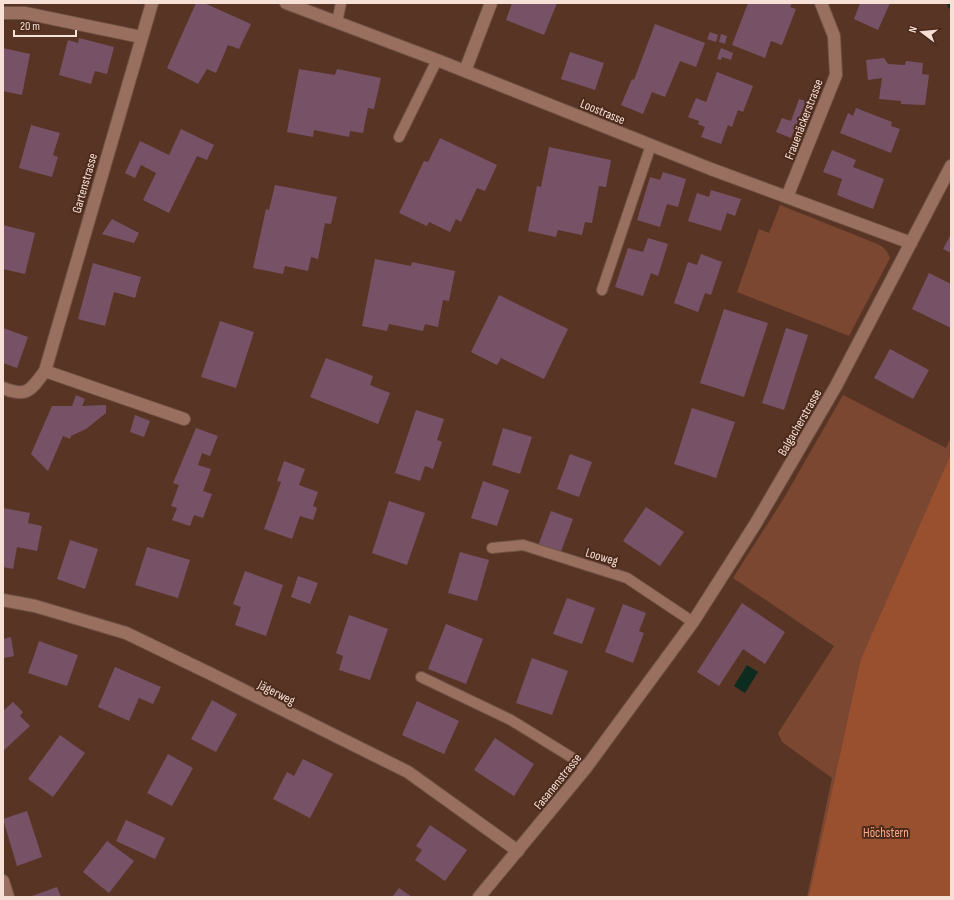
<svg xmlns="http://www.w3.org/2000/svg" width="954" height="900" font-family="'Sofia Sans Condensed',sans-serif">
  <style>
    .green { fill: #7b4731 }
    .forest { fill: #98502f }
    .water { fill: #0d2b1f }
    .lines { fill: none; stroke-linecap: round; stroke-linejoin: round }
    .stream { stroke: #0d2b1f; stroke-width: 6 }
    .building { fill: #775267 }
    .lane-casing { stroke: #705244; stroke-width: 12 }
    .street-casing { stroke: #705244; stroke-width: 14 }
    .lane { stroke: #99705f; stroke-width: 10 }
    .street { stroke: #99705f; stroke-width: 12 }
    .labels { text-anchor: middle; stroke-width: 4; stroke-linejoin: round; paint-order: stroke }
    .street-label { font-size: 13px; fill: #f6dfd5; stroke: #4c2a1b }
    .park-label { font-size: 13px; fill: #fdaa86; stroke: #4c2a1b }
  </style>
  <rect width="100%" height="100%" fill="#583425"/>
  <!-- green -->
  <g class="green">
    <path d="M780,205L875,243C883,246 887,250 890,258L849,336L737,292L759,229L769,233Z"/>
    <polygon points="843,395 946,448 951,438 951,897 807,897 832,778 782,742 778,733 834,646 733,578 784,498"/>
  </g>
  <!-- forest -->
  <polygon class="forest" points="951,454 951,897 809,897 861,659"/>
  <!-- water -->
  <polygon class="water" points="747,665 758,672 745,693 734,686"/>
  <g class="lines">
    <!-- stream -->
    <polyline class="stream" points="950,3 951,6"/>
  </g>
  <!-- building -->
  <g class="building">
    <polygon points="196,3 204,3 251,24 239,49 228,45 216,73 207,69 198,84 167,68"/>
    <polygon points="512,3 557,3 544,35 506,20"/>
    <polygon points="748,3 792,3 790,7 796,9 782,45 771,41 765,58 732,45"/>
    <polygon points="860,3 890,3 878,30 854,19"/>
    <polygon points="655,24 705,43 696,67 680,61 665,97 652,92 643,114 621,105 632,79 634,80"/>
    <polygon points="710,32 718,35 716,42 707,39"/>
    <polygon points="721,34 727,36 725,44 719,42"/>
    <polygon points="79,38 114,47 107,74 95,71 91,84 59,75 68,40 78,43"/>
    <polygon points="3,48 30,54 22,95 3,91"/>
    <polygon points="721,48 733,53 731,60 722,57 721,60 717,59"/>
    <polygon points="570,52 604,63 595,90 561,79"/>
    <polygon points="884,58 888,64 905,65 906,61 923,63 922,74 929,75 925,105 901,104 901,101 879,99 882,78 868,80 866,60"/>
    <polygon points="299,69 335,75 337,69 381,78 374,109 368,108 363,133 350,131 349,137 314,130 313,137 287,132"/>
    <polygon points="717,72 753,86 743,112 738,110 732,127 728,125 721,144 701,137 705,127 698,124 699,121 688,117 696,98 706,102"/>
    <polygon points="799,99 806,101 791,138 776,132 782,118 791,121"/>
    <polygon points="856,108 892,122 891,126 900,129 891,153 840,133 848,113 853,116"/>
    <polygon points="31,125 60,133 53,155 58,157 52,177 19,168"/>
    <polygon points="181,129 214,145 207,160 197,156 169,213 143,200 156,173 141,165 135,178 125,173 140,141 169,155"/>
    <polygon points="440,138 497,165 485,191 477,188 461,222 456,219 450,232 429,222 427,226 399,213 424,161 428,162"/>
    <polygon points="549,147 611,160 606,187 599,186 592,223 585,222 582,235 558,230 556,237 528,231 537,186 541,187"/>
    <polygon points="832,150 856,160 853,167 884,179 873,209 837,195 842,179 823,172"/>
    <polygon points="663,172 686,179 678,207 667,204 660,227 637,220 650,177 660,180"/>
    <polygon points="275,185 337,197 331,224 325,223 318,259 311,257 308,271 285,266 283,274 253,268 266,209 269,210"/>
    <polygon points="711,190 741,199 735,216 727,213 721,231 688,221 697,193 709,197"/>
    <polygon points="112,219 139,233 134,243 102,234"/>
    <polygon points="3,225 35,233 25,274 3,269"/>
    <polygon points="951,234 951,253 943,249"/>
    <polygon points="648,238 668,244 658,276 651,273 643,296 615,287 628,248 643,252"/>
    <polygon points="701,254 722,262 711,295 705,293 698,312 674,303 688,262 697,265"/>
    <polygon points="375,259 411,266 412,262 455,271 449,301 443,300 438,327 425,324 423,331 389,324 387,331 362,326"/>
    <polygon points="93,263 141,277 135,298 114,292 105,326 78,319"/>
    <polygon points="929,273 951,284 951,328 912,309"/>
    <polygon points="499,295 568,329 544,379 501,358 497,365 471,352"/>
    <polygon points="724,309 768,323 744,397 700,383"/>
    <polygon points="220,321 254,332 236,388 201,377"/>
    <polygon points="3,328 28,337 17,368 3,363"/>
    <polygon points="786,328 808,335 784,410 762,403"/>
    <polygon points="890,349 929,370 913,399 874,378"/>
    <polygon points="326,358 373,376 370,385 390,393 378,424 310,397"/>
    <polygon points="76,395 85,399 82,406 106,405 106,413 86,429 71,436 70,439 63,436 48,471 31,454 52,406 72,406"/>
    <polygon points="692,408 735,422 716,478 674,464"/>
    <polygon points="416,410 444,419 437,440 442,442 433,469 425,466 420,481 395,473"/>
    <polygon points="135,415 150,421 144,437 130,432"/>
    <polygon points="196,428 218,436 210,456 202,453 198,465 211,469 203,491 212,494 203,518 194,515 190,526 172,520 177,508 171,506 179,485 173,483"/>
    <polygon points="503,428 532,437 520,474 492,465"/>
    <polygon points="570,454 592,462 579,497 557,489"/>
    <polygon points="284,461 305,469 299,485 318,492 313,506 317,508 313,520 300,516 292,539 264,529 281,482 277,481"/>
    <polygon points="483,481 509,490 497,526 471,518"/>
    <polygon points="389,501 425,513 407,565 372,553"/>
    <polygon points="646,507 684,532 660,566 623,541"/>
    <polygon points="3,508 30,513 28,523 42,526 37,551 17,547 13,569 3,567"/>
    <polygon points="551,511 573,519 560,554 538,546"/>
    <polygon points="70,540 98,549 85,589 57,579"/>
    <polygon points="147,547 190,560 178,598 135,585"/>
    <polygon points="460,552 489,560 477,601 448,593"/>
    <polygon points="245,571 283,585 266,636 235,625 241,607 233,604"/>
    <polygon points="298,576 318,583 310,604 291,597"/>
    <polygon points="567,598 595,608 582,644 553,634"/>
    <polygon points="742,603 785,632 765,664 743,649 719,686 697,672"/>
    <polygon points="623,604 646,613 639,631 644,633 633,663 605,652"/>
    <polygon points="349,615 388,629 370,680 339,670 343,656 336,653"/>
    <polygon points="446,624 483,639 466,684 428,669"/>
    <polygon points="11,637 14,656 3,658 3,639"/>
    <polygon points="39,641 78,655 67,686 28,673"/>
    <polygon points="532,658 568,671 552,715 516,703"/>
    <polygon points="115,667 161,687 153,704 139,698 129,721 98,707"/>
    <polygon points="212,700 237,714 216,752 191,739"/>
    <polygon points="417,701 459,721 444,754 402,735"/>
    <polygon points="13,702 23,712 20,716 30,726 3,751 3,711"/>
    <polygon points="60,735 85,753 53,797 28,779"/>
    <polygon points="495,738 534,764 514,796 474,770"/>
    <polygon points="168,754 193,768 172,806 147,793"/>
    <polygon points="303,759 333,774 310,818 273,799 287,772 294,776"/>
    <polygon points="27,811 42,857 17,866 3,819"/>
    <polygon points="126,820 165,838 155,859 116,841"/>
    <polygon points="430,825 467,850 445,881 415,860 422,850 416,846"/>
    <polygon points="107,841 134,861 109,893 83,872"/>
    <polygon points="57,887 61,897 29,897"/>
    <polygon points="399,888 412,897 392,897"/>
  </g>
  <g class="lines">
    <defs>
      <g id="lane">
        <polyline points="337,22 341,3"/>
        <polyline points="399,137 437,60"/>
        <polyline points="602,290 651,145"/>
        <polyline points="492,548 523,545 627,578 693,622"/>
        <polyline points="421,677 511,720 576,760 585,769"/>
      </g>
      <g id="street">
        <polyline points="286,3 437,60 711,169 911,243"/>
        <polyline points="3,13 25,13 141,37"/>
        <polyline points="465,71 491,3"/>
        <polyline points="787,197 836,75 834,36 821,3"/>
        <polyline points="45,371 184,419"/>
        <path d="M3,388C27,398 31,390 45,371L152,3"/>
        <polyline points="3,600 35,606 126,633 211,674 408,772 518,851"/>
        <polyline points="3,881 8,897"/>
        <polyline points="479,897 585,769 693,622 756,523 836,386 951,166"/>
      </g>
    </defs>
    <!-- lane casing -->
    <use href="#lane" class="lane-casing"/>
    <!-- street casing -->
    <use href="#street" class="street-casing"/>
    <!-- lane -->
    <use href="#lane" class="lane"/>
    <!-- street -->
    <use href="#street" class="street"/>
  </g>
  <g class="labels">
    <!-- street labels -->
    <g class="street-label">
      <text transform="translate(603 111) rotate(22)" y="5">Loostrasse</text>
      <text transform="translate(803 119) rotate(-69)" y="5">Frauenäckerstrasse</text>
      <text transform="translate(84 183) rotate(-74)" y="5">Gartenstrasse</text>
      <text transform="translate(799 422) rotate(-60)" y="5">Balgacherstrasse</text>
      <text transform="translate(602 556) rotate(17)" y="5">Looweg</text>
      <text transform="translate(277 692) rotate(27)" y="5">Jägerweg</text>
      <text transform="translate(557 781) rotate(-51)" y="5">Fasanenstrasse</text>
    </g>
    <!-- park labels -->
    <g class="park-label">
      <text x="886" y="837">Höchstern</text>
    </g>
  </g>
  <!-- border -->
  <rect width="954" height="900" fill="none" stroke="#f6dfd5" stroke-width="8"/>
  <!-- north arrow -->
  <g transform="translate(922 32) rotate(286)" stroke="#4c2a1b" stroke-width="3" paint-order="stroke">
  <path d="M0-3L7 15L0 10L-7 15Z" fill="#f6dfd5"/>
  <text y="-6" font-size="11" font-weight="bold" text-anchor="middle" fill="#f6dfd5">N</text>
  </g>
  <!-- scale -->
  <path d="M14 30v6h62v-6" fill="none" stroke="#f6dfd5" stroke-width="2"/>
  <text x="20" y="30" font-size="12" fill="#f6dfd5" stroke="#4c2a1b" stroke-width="3" paint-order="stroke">20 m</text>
</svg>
